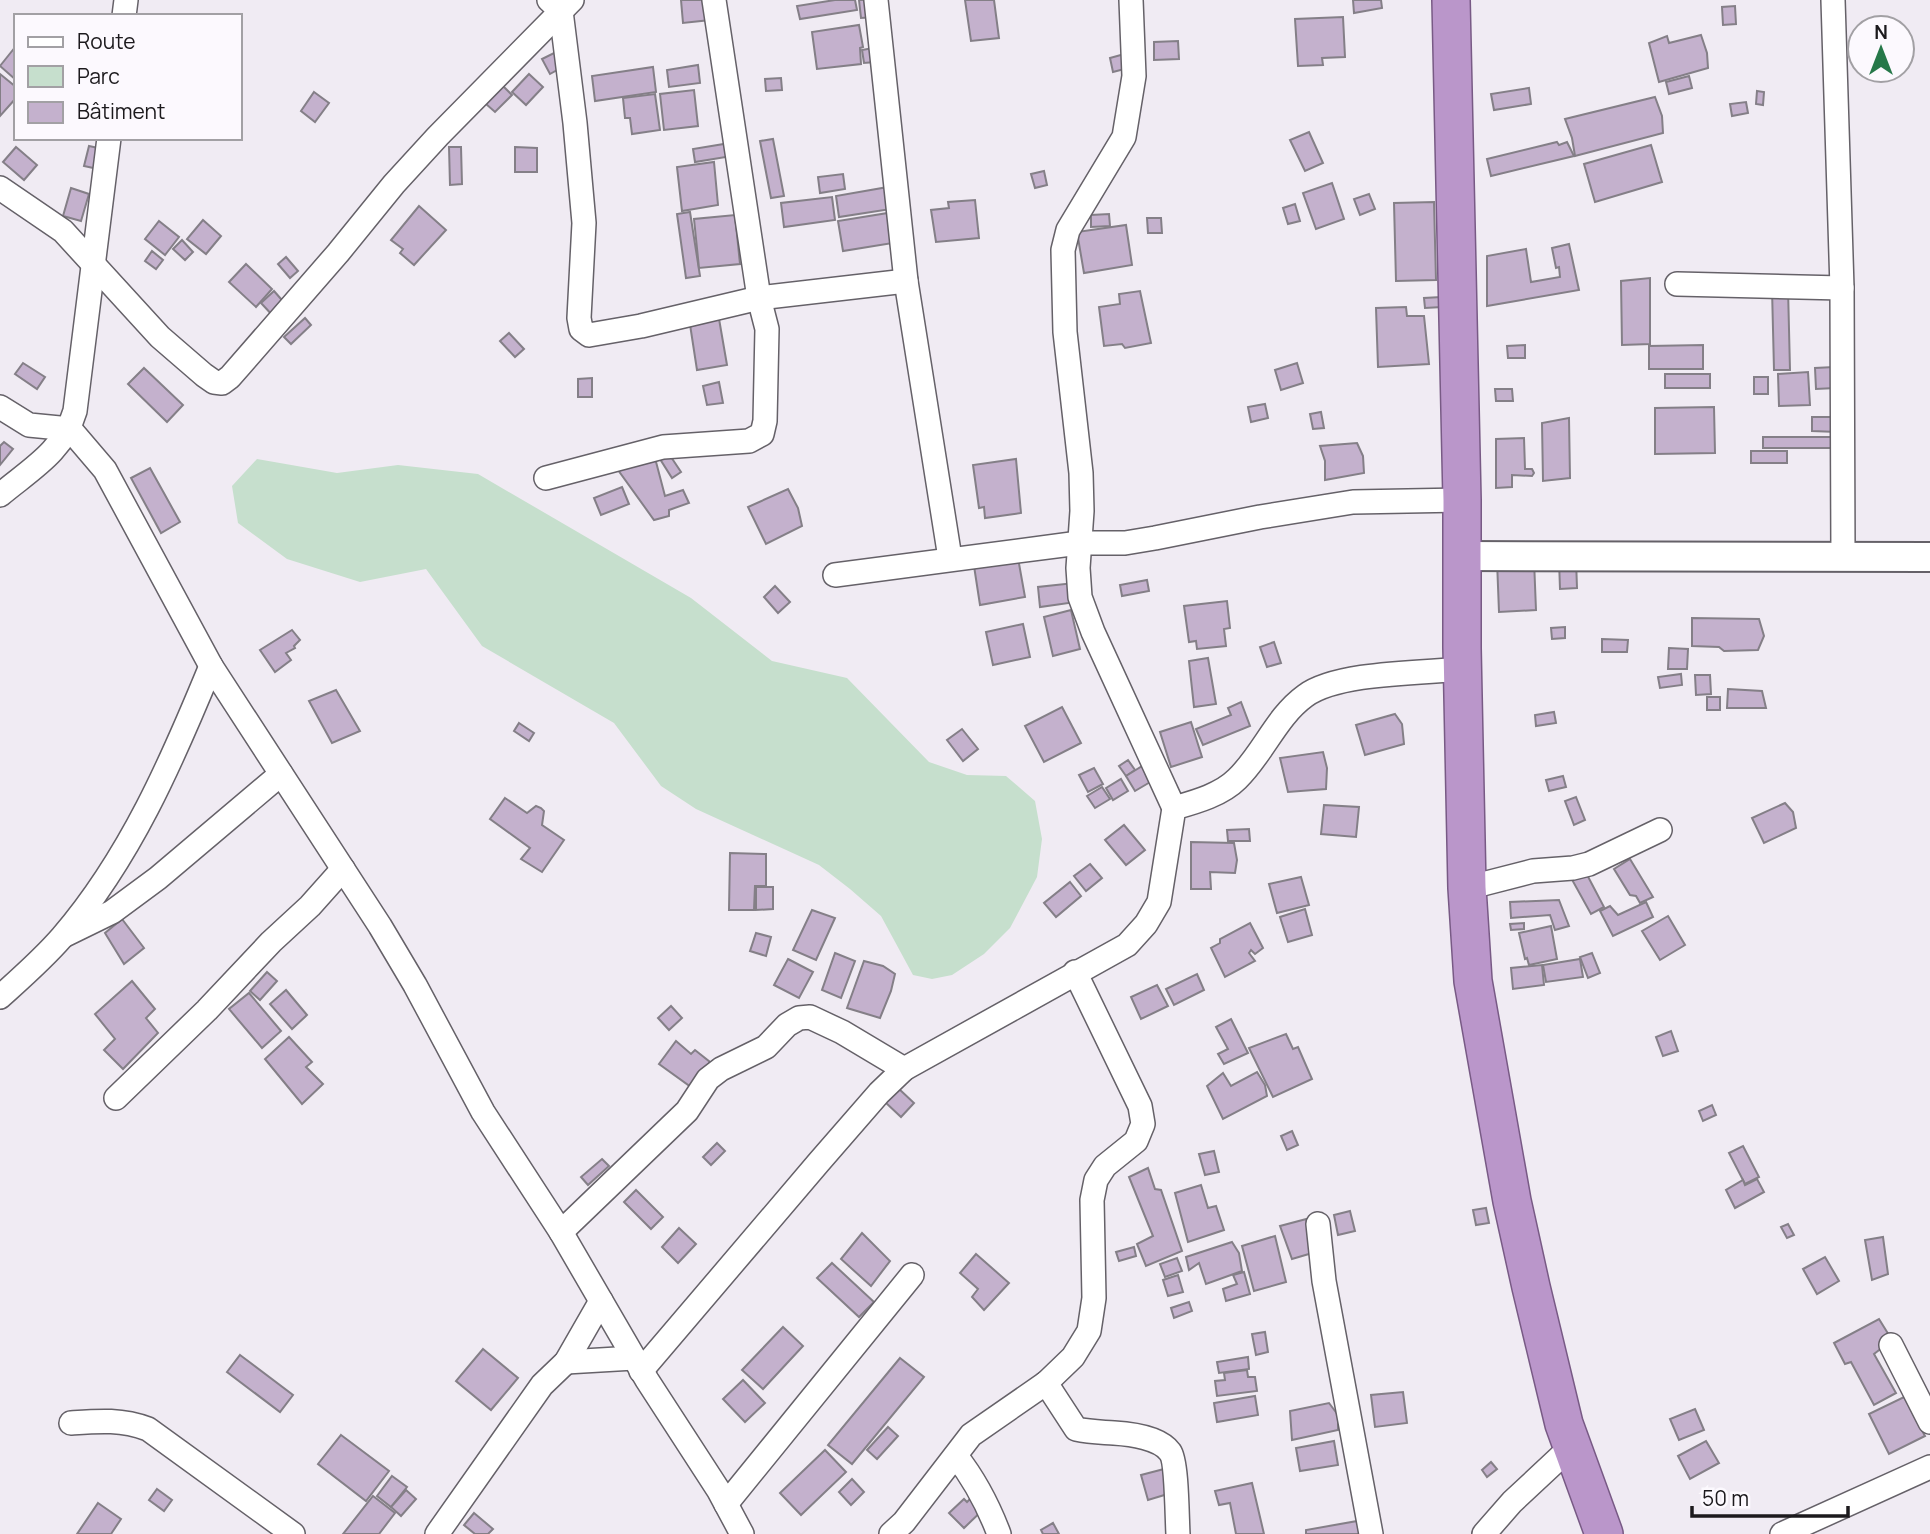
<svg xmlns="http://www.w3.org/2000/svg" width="1930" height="1534" font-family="Manrope,sans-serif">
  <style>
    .green { fill: #c6dfcd }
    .building { fill: #c4b1cd; stroke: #847f87; stroke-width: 2 }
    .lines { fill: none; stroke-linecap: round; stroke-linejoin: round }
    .minor-casing { stroke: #656168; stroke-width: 26 }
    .tertiary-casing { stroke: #656168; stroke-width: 32 }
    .trunk-casing { stroke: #785a85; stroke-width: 40 }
    .minor { stroke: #fff; stroke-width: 23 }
    .tertiary { stroke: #fff; stroke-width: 28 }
    .trunk { stroke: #ba96ca; stroke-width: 37 }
  </style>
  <rect width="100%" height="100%" fill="#f0ebf3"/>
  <!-- green -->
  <polygon class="green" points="257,459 337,473 398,465 478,474 691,598 772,661 847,678 929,762 967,775 1006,776 1035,801 1042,839 1037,877 1010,928 984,954 952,975 932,979 913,975 881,916 850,889 819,865 696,809 661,786 614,723 482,646 426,569 360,582 287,559 238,523 232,486"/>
  <!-- building -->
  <g class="building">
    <polygon points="681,0 708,0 710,20 683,23"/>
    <polygon points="835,0 855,0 857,10 800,19 797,6"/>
    <polygon points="859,0 873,0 875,17 861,18"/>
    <polygon points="965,0 994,0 999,38 971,41"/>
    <polygon points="1353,0 1381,0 1382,8 1354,13"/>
    <polygon points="1735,6 1736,24 1723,25 1722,7"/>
    <polygon points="1343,17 1345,57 1322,58 1323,65 1298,66 1295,19"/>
    <polygon points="859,25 863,47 860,48 861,64 817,69 812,32"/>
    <polygon points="1701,35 1707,53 1708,68 1659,82 1649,43 1667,36 1669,43"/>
    <polygon points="1178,41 1179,59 1154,60 1154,42"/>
    <polygon points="16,46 16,80 0,66"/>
    <polygon points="873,48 875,62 864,63 862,50"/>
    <polygon points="558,51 566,65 550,74 542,59"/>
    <polygon points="1128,53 1132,67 1113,72 1110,58"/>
    <polygon points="698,65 700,83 669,87 667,70"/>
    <polygon points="653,67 656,92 595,101 592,76"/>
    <polygon points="0,74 16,87 16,98 0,116"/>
    <polygon points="529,74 543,87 526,105 512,92"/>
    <polygon points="1689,76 1692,88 1669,94 1666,82"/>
    <polygon points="781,78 782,90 766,91 765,79"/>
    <polygon points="503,86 512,95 495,112 486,104"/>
    <polygon points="1529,88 1531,104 1494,110 1491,94"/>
    <polygon points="694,90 698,126 664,130 660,94"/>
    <polygon points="1757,91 1764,92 1763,105 1756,104"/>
    <polygon points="314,92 329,103 315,122 301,111"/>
    <polygon points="655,94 660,130 632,134 630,118 625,118 623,98"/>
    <polygon points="1655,97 1662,116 1663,133 1575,156 1572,138 1565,119"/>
    <polygon points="1746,102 1748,113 1732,116 1730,104"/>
    <polygon points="1309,132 1323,163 1305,171 1290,140"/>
    <polygon points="773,139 784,196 771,198 760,141"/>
    <polygon points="1557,142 1559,145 1567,142 1574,156 1491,176 1487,159"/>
    <polygon points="730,143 732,156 695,162 693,149"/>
    <polygon points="1651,145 1662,182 1595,202 1584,164"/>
    <polygon points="89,146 103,149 98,169 84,166"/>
    <polygon points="16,147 37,165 24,180 3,162"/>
    <polygon points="449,147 461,147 462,184 450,185"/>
    <polygon points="515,147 537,148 537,172 515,172"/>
    <polygon points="714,162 718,205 682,211 677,167"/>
    <polygon points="1044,171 1047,185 1035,188 1031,174"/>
    <polygon points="843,174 845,189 820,193 818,177"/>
    <polygon points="1332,183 1344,219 1316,229 1303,193"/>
    <polygon points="888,187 891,209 839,217 836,196"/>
    <polygon points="71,188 89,194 81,221 63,216"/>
    <polygon points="1369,194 1375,209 1360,215 1354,199"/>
    <polygon points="832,197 835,220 784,227 781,203"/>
    <polygon points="975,200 979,238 936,242 931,210 949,208 948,202"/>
    <polygon points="1434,202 1436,280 1396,281 1394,203"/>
    <polygon points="1295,204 1300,221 1288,224 1283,208"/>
    <polygon points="419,206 446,230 414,265 400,253 403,249 391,240"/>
    <polygon points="690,212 700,276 686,278 677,214"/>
    <polygon points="894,212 899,242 843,251 838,221"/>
    <polygon points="1109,214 1110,226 1091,227 1091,215"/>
    <polygon points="735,215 740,264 699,268 694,219"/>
    <polygon points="1147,218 1161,218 1162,233 1148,233"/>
    <polygon points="203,220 221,236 206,254 187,239"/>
    <polygon points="159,221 179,237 165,255 145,239"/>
    <polygon points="1126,225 1132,265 1084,273 1077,232"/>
    <polygon points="182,240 193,252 185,260 173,249"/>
    <polygon points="1569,244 1579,290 1487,306 1487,256 1526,249 1531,282 1560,277 1559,267 1556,268 1552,248"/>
    <polygon points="152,251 163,260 156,269 145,261"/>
    <polygon points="286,257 298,271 290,278 278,264"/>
    <polygon points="246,264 272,289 256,307 229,282"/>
    <polygon points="1650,278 1650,344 1622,345 1621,281"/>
    <polygon points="1788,288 1790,370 1774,370 1772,289"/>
    <polygon points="274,291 288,307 275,318 261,303"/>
    <polygon points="1140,291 1151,343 1125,348 1122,344 1104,346 1099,307 1120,304 1119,294"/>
    <polygon points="1441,297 1442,307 1425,308 1424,298"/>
    <polygon points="1406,307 1407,316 1424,316 1429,364 1378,367 1376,308"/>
    <polygon points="718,313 727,365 697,370 689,318"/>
    <polygon points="305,318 311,325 291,344 284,337"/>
    <polygon points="509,333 524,349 515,357 500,341"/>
    <polygon points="1525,345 1525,358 1508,358 1507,346"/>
    <polygon points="1703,345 1703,369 1649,369 1649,346"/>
    <polygon points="23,363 45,377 37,389 15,374"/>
    <polygon points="1297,363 1303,383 1281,390 1275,370"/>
    <polygon points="1834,367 1835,388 1816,389 1815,368"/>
    <polygon points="144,368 183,405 167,422 128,384"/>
    <polygon points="1808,372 1810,405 1779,406 1778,374"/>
    <rect x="1665" y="374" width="45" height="14"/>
    <rect x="1754" y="377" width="14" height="17"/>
    <polygon points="592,378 592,397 578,397 578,379"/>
    <polygon points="719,382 723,403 707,405 703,386"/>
    <polygon points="1495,389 1512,389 1513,401 1496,401"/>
    <polygon points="1265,404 1268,418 1251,422 1248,407"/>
    <polygon points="1714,407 1715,453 1655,454 1655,408"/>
    <polygon points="1321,412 1324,428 1313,429 1310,414"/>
    <polygon points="1812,417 1837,417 1837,432 1812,431"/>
    <polygon points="1569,418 1570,478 1543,481 1542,423"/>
    <rect x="1763" y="437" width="71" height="11"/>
    <polygon points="1524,438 1525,469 1532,469 1534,473 1532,476 1512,475 1512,487 1496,488 1496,439"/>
    <polygon points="4,442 13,449 0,465 0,446"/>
    <polygon points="1357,443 1363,456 1364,473 1325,480 1325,461 1320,446"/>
    <rect x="1751" y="451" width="36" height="12"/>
    <polygon points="669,454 681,472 672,478 660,459"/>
    <polygon points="655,458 665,496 683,490 689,503 669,510 669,516 654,520 613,463"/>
    <polygon points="1016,459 1021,513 985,518 984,507 979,508 973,465"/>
    <polygon points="150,468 180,522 161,533 131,478"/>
    <polygon points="622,487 629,504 601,515 594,498"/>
    <polygon points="788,489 798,508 802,526 766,544 748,507"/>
    <polygon points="1018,558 1025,597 980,605 974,566"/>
    <polygon points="1576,559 1577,588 1560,589 1559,560"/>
    <polygon points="1534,560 1536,610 1499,612 1497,561"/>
    <polygon points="1147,580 1149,591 1122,596 1120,585"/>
    <polygon points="1074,583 1076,602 1040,607 1038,587"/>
    <polygon points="775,586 790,602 778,613 764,597"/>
    <polygon points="1227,601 1230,628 1224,629 1226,646 1197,649 1196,641 1189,642 1184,606"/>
    <polygon points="1071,610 1080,649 1053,656 1044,617"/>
    <polygon points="1692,618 1759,619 1764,636 1758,650 1724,651 1719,647 1692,646"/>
    <polygon points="1023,624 1030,657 993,665 986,632"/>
    <polygon points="1565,627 1565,638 1552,639 1551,628"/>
    <polygon points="292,630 300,640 294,646 295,648 286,653 291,660 275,672 260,650"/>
    <polygon points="1602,639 1628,640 1627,652 1602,652"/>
    <polygon points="1274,642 1281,663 1267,667 1260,647"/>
    <polygon points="1669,648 1688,649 1687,669 1668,669"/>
    <polygon points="1208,658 1216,704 1194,707 1189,661"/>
    <polygon points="1681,674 1682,685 1660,688 1658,677"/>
    <polygon points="1695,675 1710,675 1711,694 1696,695"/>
    <polygon points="1728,689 1762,691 1766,708 1727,708"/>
    <polygon points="336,690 360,731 332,743 309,701"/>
    <rect x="1707" y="697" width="13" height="13"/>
    <polygon points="1241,702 1250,726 1203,745 1196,729 1231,715 1228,708"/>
    <polygon points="1062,707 1081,743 1044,762 1025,726"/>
    <polygon points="1554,712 1556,723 1536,726 1535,715"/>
    <polygon points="1395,714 1402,724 1404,744 1365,755 1356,725"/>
    <polygon points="1191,722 1202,757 1171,767 1160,732"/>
    <polygon points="519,723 534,733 529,741 514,731"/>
    <polygon points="962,729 978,749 963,761 947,740"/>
    <polygon points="1323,752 1327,768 1326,789 1288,792 1280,758"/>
    <polygon points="1128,760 1135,770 1126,776 1119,766"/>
    <polygon points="1147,763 1157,778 1135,791 1126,776"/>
    <polygon points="1094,768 1103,784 1088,792 1079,775"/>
    <polygon points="1563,776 1566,787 1549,791 1546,780"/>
    <polygon points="1121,779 1128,791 1113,800 1106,788"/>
    <polygon points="1102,787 1110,799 1095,808 1087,796"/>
    <polygon points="1576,797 1585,820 1574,825 1565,801"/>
    <polygon points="505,798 527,813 536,806 541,808 544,811 542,825 564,840 542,872 521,859 530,848 490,819"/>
    <polygon points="1785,803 1793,812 1796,828 1764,843 1752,818"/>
    <polygon points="1324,805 1359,807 1356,837 1321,834"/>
    <polygon points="1124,825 1145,850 1126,865 1105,840"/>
    <polygon points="1249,829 1250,841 1228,841 1227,830"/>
    <polygon points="1191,842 1234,843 1237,860 1235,873 1210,872 1211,889 1191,889"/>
    <polygon points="730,853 766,854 766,886 755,886 754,910 729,910"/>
    <polygon points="1630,859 1653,897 1640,903 1636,896 1630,895 1614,869"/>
    <polygon points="1090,864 1102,878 1086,891 1074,876"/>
    <polygon points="1584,869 1604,907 1591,914 1570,876"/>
    <polygon points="1301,877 1309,905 1277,913 1269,884"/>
    <polygon points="1070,882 1081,896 1056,917 1044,903"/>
    <polygon points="756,887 773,887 773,909 756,910"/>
    <polygon points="1559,900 1569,926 1555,930 1550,915 1511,918 1510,902"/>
    <polygon points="1646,902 1653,917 1613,936 1600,911 1610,906 1618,915"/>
    <polygon points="1305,909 1312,935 1288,942 1280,917"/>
    <polygon points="812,910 835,918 816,960 793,950"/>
    <polygon points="1668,916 1685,945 1660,960 1642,931"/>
    <polygon points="122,919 144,948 124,964 105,933"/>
    <polygon points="1250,923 1263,948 1255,954 1251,950 1249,953 1255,961 1225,977 1211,948 1220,943 1220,939"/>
    <polygon points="1524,923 1524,929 1511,930 1510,924"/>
    <polygon points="1551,926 1557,959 1529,965 1527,958 1525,959 1519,933"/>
    <polygon points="756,933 771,937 766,956 750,951"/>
    <polygon points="835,953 855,961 841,998 822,990"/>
    <polygon points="1592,953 1600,973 1588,978 1580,957"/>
    <polygon points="788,959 813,972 799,998 774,985"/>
    <polygon points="1580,959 1583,977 1546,982 1543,965"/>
    <polygon points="864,961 883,966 895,974 891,991 880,1018 847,1008"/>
    <polygon points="1542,965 1544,985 1513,989 1511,968"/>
    <polygon points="267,972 277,981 260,1000 250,991"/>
    <polygon points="1197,974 1204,990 1174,1005 1166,989"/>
    <polygon points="132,981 155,1009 146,1018 158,1033 123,1069 104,1050 115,1039 95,1014"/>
    <polygon points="1157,985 1168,1006 1141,1019 1131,997"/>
    <polygon points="286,990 307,1015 292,1029 270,1004"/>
    <polygon points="249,993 281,1031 262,1048 229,1009"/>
    <polygon points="671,1006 682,1018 669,1030 658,1018"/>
    <polygon points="1231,1019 1248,1053 1224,1064 1218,1054 1228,1049 1216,1027"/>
    <polygon points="1671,1031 1678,1051 1663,1056 1656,1037"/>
    <polygon points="1286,1034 1293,1049 1298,1047 1312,1079 1273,1097 1249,1048"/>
    <polygon points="289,1037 312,1062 306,1067 323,1084 302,1104 265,1059"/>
    <polygon points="676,1041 691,1054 695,1050 710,1062 691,1087 659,1064"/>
    <polygon points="1257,1072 1265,1085 1267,1096 1223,1119 1207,1086 1223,1073 1231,1086"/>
    <polygon points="898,1088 914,1103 901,1117 885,1102"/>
    <polygon points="1712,1105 1716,1115 1703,1121 1699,1111"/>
    <polygon points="1292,1131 1298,1145 1287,1150 1281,1136"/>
    <polygon points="717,1143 725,1151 711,1165 703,1157"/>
    <polygon points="1743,1146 1759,1177 1745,1184 1729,1153"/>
    <polygon points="1214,1151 1219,1172 1205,1175 1199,1154"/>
    <polygon points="602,1159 609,1166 588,1185 581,1177"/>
    <polygon points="1148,1168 1155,1189 1161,1190 1182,1251 1146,1266 1137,1244 1153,1236 1129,1177"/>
    <polygon points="1757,1179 1764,1192 1735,1208 1726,1190 1743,1180 1745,1185"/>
    <polygon points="1201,1185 1208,1208 1216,1206 1224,1230 1188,1242 1175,1193"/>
    <polygon points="636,1190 663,1217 651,1229 624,1202"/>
    <polygon points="1486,1208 1489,1223 1476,1225 1473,1210"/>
    <polygon points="1350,1211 1355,1231 1338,1235 1334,1215"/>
    <polygon points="1310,1218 1319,1251 1292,1259 1280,1226"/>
    <polygon points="1788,1224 1794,1235 1787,1238 1781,1227"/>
    <polygon points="679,1228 696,1244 678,1263 662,1247"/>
    <polygon points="862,1233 890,1261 871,1286 841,1259"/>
    <polygon points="1275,1236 1286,1282 1254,1291 1242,1246"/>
    <polygon points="1883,1237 1888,1274 1872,1280 1865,1240"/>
    <polygon points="1232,1242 1239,1253 1242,1271 1206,1284 1199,1263 1189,1270 1186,1257"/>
    <polygon points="1134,1247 1136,1256 1119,1261 1116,1252"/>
    <polygon points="976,1254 1009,1283 984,1310 972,1297 978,1289 960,1273"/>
    <polygon points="1825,1257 1839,1281 1817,1294 1803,1269"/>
    <polygon points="1177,1258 1182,1271 1165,1277 1160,1264"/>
    <polygon points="832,1263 874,1302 859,1317 817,1278"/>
    <polygon points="1244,1272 1250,1294 1226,1301 1223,1289 1237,1284 1233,1275"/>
    <polygon points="1178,1275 1183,1292 1168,1296 1163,1280"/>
    <polygon points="1189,1302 1192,1311 1174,1318 1171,1308"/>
    <polygon points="1879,1319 1892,1340 1874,1354 1896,1393 1874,1405 1851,1362 1845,1364 1834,1343"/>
    <polygon points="783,1327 803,1346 763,1389 742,1370"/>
    <polygon points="1265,1332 1268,1352 1256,1355 1252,1334"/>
    <polygon points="483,1349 518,1378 491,1410 456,1381"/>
    <polygon points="240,1355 293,1395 280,1412 227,1372"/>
    <polygon points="1248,1357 1249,1369 1219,1373 1217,1362"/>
    <polygon points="900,1358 924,1377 852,1464 828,1445"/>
    <polygon points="1247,1370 1248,1377 1255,1377 1257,1391 1217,1396 1215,1381 1225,1380 1224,1373"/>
    <polygon points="743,1380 765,1403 745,1422 723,1399"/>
    <polygon points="1403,1392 1407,1423 1375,1427 1371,1395"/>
    <polygon points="1255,1396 1258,1415 1217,1422 1214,1403"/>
    <polygon points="1904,1397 1925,1436 1889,1454 1869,1414"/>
    <polygon points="1329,1403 1338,1415 1338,1430 1292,1440 1290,1411"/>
    <polygon points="1695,1409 1704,1430 1679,1440 1670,1419"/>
    <polygon points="888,1427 898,1436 877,1459 867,1450"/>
    <polygon points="341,1435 389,1471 366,1501 318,1464"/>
    <polygon points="1334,1441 1338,1465 1300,1471 1296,1448"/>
    <polygon points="1706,1441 1719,1463 1690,1479 1678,1456"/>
    <polygon points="825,1450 846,1472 801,1515 780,1493"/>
    <polygon points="1491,1462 1497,1469 1487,1477 1482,1470"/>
    <polygon points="1164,1469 1171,1493 1148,1500 1141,1475"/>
    <polygon points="392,1476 407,1487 391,1507 377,1496"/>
    <polygon points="852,1479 864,1492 851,1505 839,1492"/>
    <polygon points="1252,1483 1264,1534 1236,1534 1230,1503 1219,1505 1215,1491"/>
    <polygon points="157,1489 172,1500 164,1511 149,1500"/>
    <polygon points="406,1490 416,1499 401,1516 391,1507"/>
    <polygon points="978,1491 990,1503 964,1528 949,1513 964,1499 967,1502"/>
    <polygon points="373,1496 395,1513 379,1534 343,1534"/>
    <polygon points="98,1503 121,1519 111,1534 77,1534"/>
    <polygon points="474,1513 493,1529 488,1534 475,1534 464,1525"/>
    <polygon points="1363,1520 1366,1534 1306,1534 1306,1530"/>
    <polygon points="1053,1523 1059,1534 1043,1534 1041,1530"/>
  </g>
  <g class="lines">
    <defs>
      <g id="minor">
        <polyline points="549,0 561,11 575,123 584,223 579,318 581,329 589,335 641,326 759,298 906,281"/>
        <polyline points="876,0 906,281 950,558"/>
        <polyline points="1131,0 1134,76 1124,137 1068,230 1063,250 1065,332 1081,473 1082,511 1078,568 1080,597 1093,632 1174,808"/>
        <polyline points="1833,0 1842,288 1843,557"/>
        <polyline points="124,16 126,0"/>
        <polyline points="0,188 63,231 160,337 204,375 214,382 222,383 230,377 338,253 394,184 438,136 572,0"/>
        <polyline points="1677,284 1842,288"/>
        <polyline points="0,407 29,425 70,429 105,470 211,666 380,926 415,985 483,1112 561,1232 647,1380 719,1491 742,1534"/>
        <polyline points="546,478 663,447 749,441 762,434 765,421 767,329 759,298 714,0"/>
        <path d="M0,495C31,469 63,452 75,411L109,138"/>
        <polyline points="835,575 1079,543 1125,543 1155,538 1260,517 1353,502 1462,500"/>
        <polyline points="1467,888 1533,871 1573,868 1589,864 1660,830"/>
        <polyline points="65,935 112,912 158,878 281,774"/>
        <path d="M0,997C21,978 43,959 62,937C130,858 172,761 211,666"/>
        <polyline points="116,1098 207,1010 271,942 310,906 343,869"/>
        <polyline points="1318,1224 1324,1281 1371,1534"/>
        <polyline points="561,1232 687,1111 708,1079 721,1069 766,1047 787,1025 799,1018 810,1017 842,1032 904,1069"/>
        <polyline points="1891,1345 1930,1422"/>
        <polyline points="566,1362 634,1358"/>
        <path d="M641,1371L819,1162L879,1093L904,1069L1127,945L1146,924L1159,902L1174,808C1195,802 1221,795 1237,779C1263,754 1276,717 1305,696C1337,672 1422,673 1463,669"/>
        <path d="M1046,1383L1076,1429C1090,1432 1101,1432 1114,1433C1131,1434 1160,1438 1170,1452C1177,1461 1177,1519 1178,1534"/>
        <path d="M71,1423C99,1421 121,1419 148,1429L293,1534"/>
        <path d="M956,1456C975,1480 988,1505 999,1534"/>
        <polyline points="726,1504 912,1275"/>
        <polyline points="437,1534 542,1385 566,1362 601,1301"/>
        <polyline points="891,1534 904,1522 971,1435 1046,1383 1073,1357 1089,1331 1094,1298 1092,1200 1096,1180 1105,1166 1136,1141 1143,1124 1140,1106 1075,972"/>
        <polyline points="1484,1534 1512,1502 1572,1446"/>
        <polyline points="1782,1534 1930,1467"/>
      </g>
      <polyline id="tertiary" points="1462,556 1930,557"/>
      <polyline id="trunk" points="1451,0 1462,500 1462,648 1467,888 1473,981 1512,1201 1531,1287 1564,1424 1604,1534"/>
    </defs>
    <!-- minor casing -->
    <use href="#minor" class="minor-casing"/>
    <!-- tertiary casing -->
    <use href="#tertiary" class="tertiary-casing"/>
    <!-- trunk casing -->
    <use href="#trunk" class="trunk-casing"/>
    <!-- minor -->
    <use href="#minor" class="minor"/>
    <!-- tertiary -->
    <use href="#tertiary" class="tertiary"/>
    <!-- trunk -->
    <use href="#trunk" class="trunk"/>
  </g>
  <!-- legend -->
  <rect x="14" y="14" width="228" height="126" fill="#fcf9fe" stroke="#a2a0a4" stroke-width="2"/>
  <rect x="28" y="37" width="35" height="10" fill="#ffffff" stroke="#a2a0a4" stroke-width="2"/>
  <text x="77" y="49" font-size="21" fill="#1c1a1d">Route</text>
  <rect x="28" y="66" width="35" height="21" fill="#c6dfcd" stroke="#a2a0a4" stroke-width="2"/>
  <text x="77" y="84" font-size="21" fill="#1c1a1d">Parc</text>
  <rect x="28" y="102" width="35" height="21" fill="#c4b1cd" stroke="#a2a0a4" stroke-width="2"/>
  <text x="77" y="119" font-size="21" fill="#1c1a1d">Bâtiment</text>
  <!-- north arrow -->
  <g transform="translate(1881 49)"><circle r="33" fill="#fcf9fe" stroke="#a2a0a4" stroke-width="2"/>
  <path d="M0-5L12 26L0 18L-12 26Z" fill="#267849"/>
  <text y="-10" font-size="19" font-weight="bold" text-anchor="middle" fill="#1c1a1d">N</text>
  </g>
  <!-- scale -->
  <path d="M1692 1506v10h156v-10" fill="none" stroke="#1c1a1d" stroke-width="3.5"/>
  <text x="1702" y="1506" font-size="21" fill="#1c1a1d" stroke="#fcf9fe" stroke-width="5" paint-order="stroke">50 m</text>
</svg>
